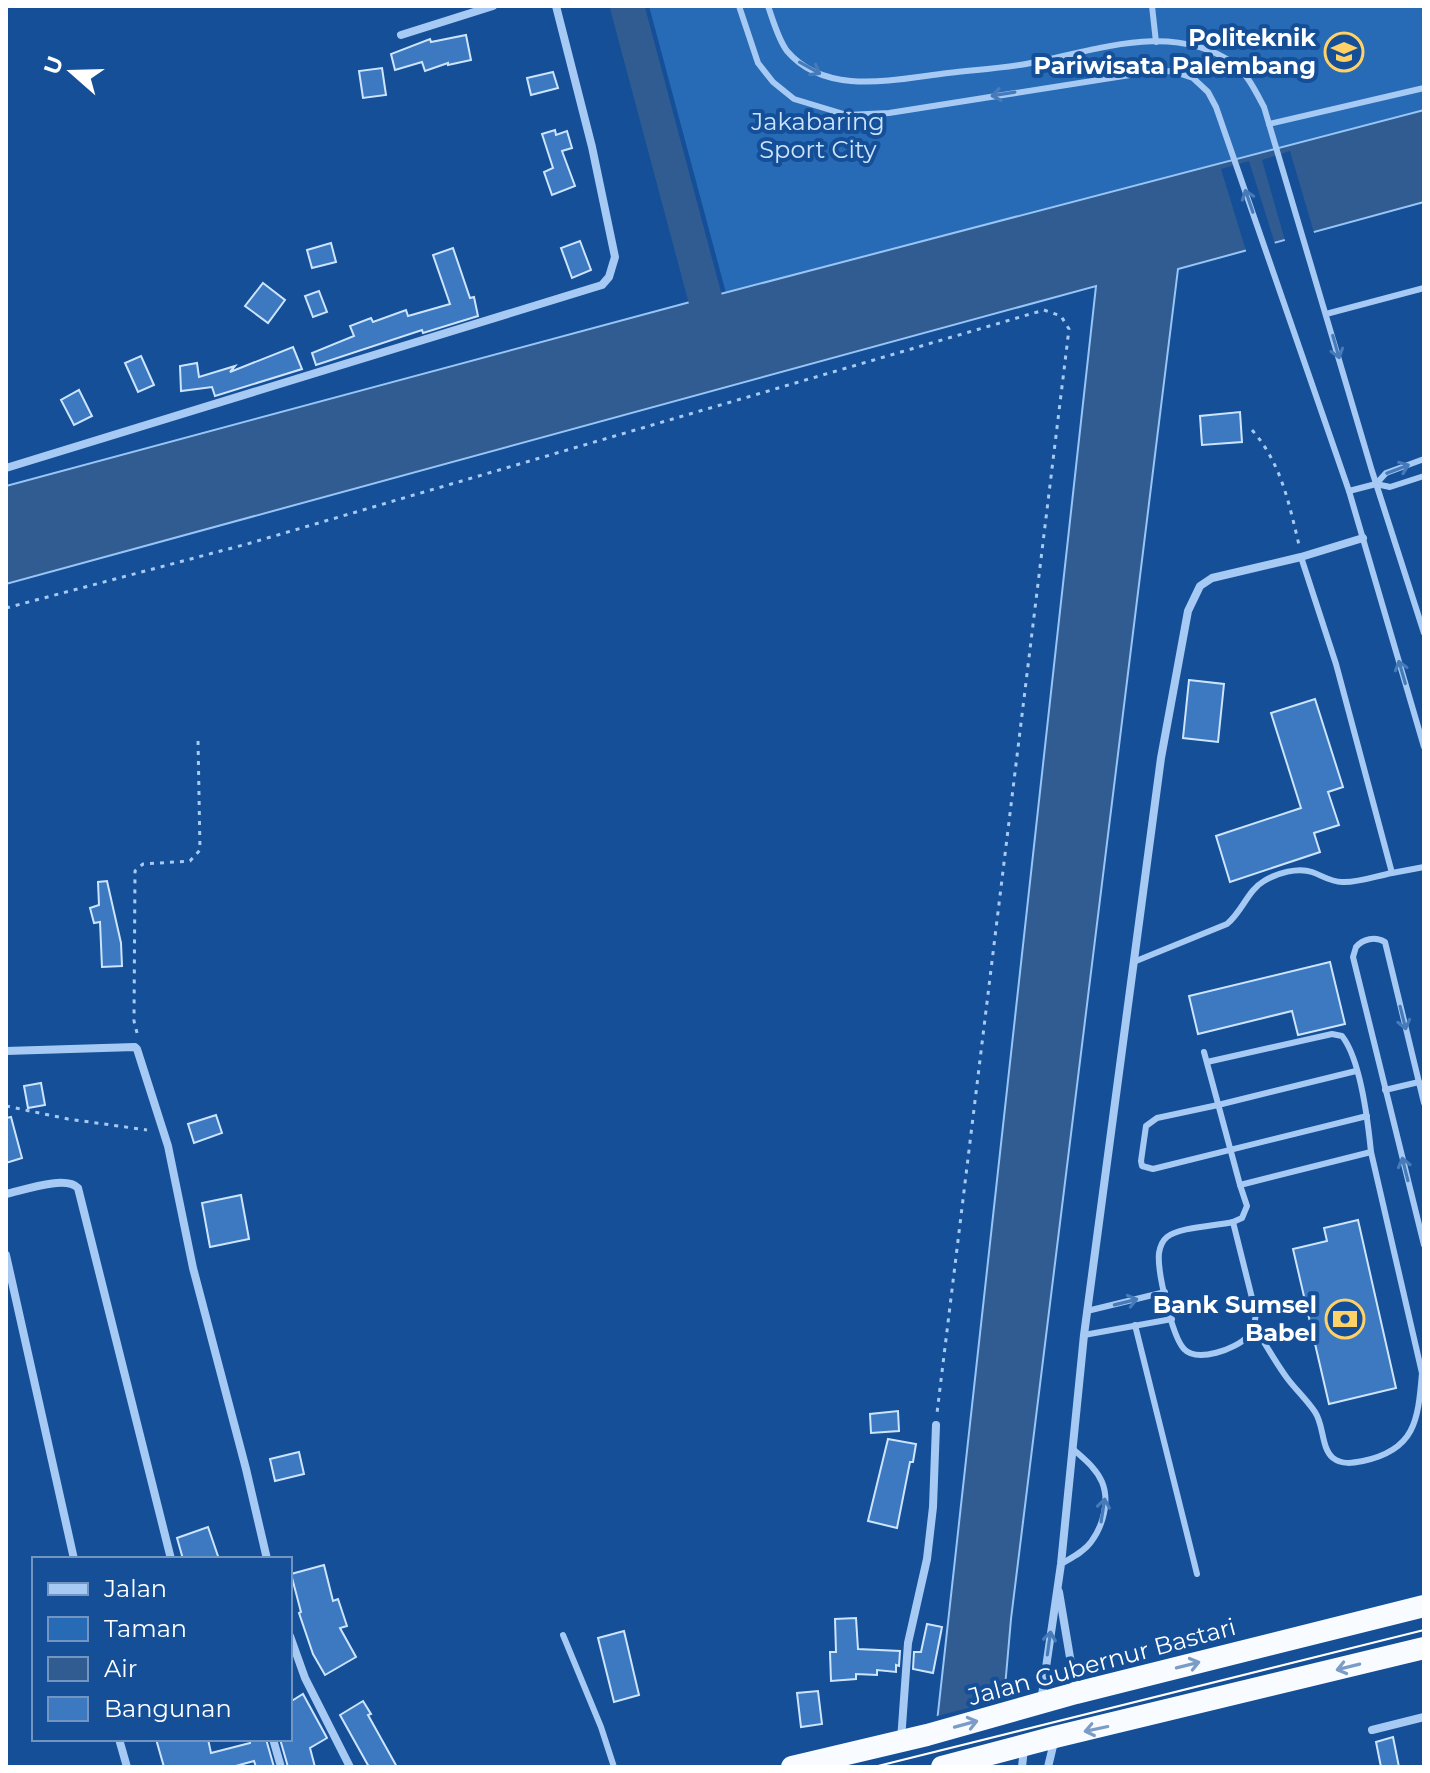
<svg xmlns="http://www.w3.org/2000/svg" width="1430" height="1773" font-family="Montserrat,sans-serif">
  <style>
    .green { fill: #276ab6 }
    .water { fill: #315c91; stroke: #98c5f6; stroke-width: 2 }
    .pier { fill: #144f98 }
    .lines { fill: none; stroke-linecap: round; stroke-linejoin: round }
    .river { stroke: #315c91; stroke-width: 34 }
    .building { fill: #3d79c0; stroke: #cde4fd; stroke-width: 2 }
    .path { stroke: #a6caf3; stroke-width: 3; stroke-dasharray: 4 6; stroke-linecap: butt }
    .service { stroke: #a6caf3; stroke-width: 6 }
    .minor { stroke: #a6caf3; stroke-width: 8 }
    .trunk { stroke: #f8fbff; stroke-width: 22 }
    .tram { stroke: #fff; stroke-width: 2 }
    .oneway { stroke: #477ab8 }
    .oneway2 { stroke: #7b9cc6 }
    .labels { text-anchor: middle; stroke-width: 8; stroke-linejoin: round; paint-order: stroke }
    .poi-label { font-size: 24px; font-weight: bold; fill: #fff; stroke: #144f98; text-anchor: end }
    .park-label { font-size: 24px; fill: #cde4fd; stroke: #144f98 }
    .street-label { font-size: 24px; fill: #fff; stroke: #144f98 }
  </style>
  <rect width="100%" height="100%" fill="#144f98"/>
  <!-- green -->
  <polygon class="green" points="649,6 1424,6 1424,110 726,293"/>
  <!-- water -->
  <polygon class="water" points="1424,110 1424,202 1178,269 1011,1619 998,1767 932,1767 1096,286 6,584 6,486 705,298"/>
  <!-- pier -->
  <g class="pier">
    <polygon points="1290,151 1315,236 1286,244 1262,160"/>
    <polygon points="1249,161 1276,247 1247,254 1221,169"/>
    <polygon points="1008,1698 1001,1767 928,1767 933,1717"/>
  </g>
  <g class="lines">
    <!-- river -->
    <polyline class="river" points="627,6 705,298"/>
  </g>
  <!-- building -->
  <g class="building">
    <polygon points="466,35 471,60 448,65 448,63 425,71 422,62 395,70 391,54 430,39 431,42"/>
    <polygon points="382,68 386,95 363,98 359,71"/>
    <polygon points="553,72 558,88 531,95 527,78"/>
    <polygon points="555,130 556,135 567,131 572,148 562,151 575,186 552,195 544,172 553,168 542,134"/>
    <polygon points="580,241 591,270 572,278 561,248"/>
    <polygon points="331,243 336,262 312,268 307,250"/>
    <polygon points="453,248 470,298 474,297 478,316 423,333 422,330 316,365 312,353 354,336 350,326 371,318 373,322 406,310 408,316 450,304 433,255"/>
    <polygon points="263,283 285,300 268,323 245,306"/>
    <polygon points="319,291 327,312 313,317 305,296"/>
    <polygon points="293,347 302,369 215,396 212,387 181,391 180,366 197,363 199,377 235,366 230,372"/>
    <polygon points="141,356 154,385 138,392 125,363"/>
    <polygon points="79,390 92,416 74,425 61,400"/>
    <polygon points="1240,412 1242,442 1202,445 1200,416"/>
    <polygon points="1189,680 1224,684 1218,742 1183,738"/>
    <polygon points="1315,699 1343,787 1328,792 1339,825 1314,833 1320,852 1230,882 1216,836 1301,808 1271,713"/>
    <polygon points="107,881 121,943 122,966 102,967 100,922 94,923 90,908 99,905 98,882"/>
    <polygon points="1330,962 1345,1024 1298,1035 1292,1011 1198,1034 1189,996"/>
    <polygon points="41,1083 45,1105 28,1108 24,1086"/>
    <polygon points="216,1115 222,1133 194,1143 188,1124"/>
    <polygon points="11,1117 22,1158 6,1163 6,1118"/>
    <polygon points="241,1195 249,1239 210,1247 202,1203"/>
    <polygon points="1358,1220 1396,1388 1329,1404 1293,1249 1327,1241 1324,1228"/>
    <polygon points="898,1411 899,1431 871,1433 870,1414"/>
    <polygon points="888,1439 916,1444 913,1462 910,1462 897,1528 868,1521"/>
    <polygon points="299,1452 304,1474 275,1481 270,1459"/>
    <polygon points="208,1527 219,1559 183,1559 177,1538"/>
    <polygon points="324,1565 333,1601 338,1599 347,1626 340,1628 356,1657 325,1675 313,1654 299,1613 301,1612 291,1574"/>
    <polygon points="856,1618 858,1649 900,1651 899,1666 896,1665 896,1672 877,1670 877,1675 856,1674 856,1679 831,1681 830,1652 836,1652 835,1619"/>
    <polygon points="927,1624 942,1627 933,1673 913,1669 914,1652 921,1652"/>
    <polygon points="624,1631 639,1695 614,1702 598,1638"/>
    <polygon points="818,1691 822,1724 801,1727 797,1693"/>
    <polygon points="303,1694 327,1738 310,1748 315,1767 288,1767 280,1739 290,1739 290,1702"/>
    <polygon points="363,1701 371,1714 368,1715 397,1767 369,1767 340,1715"/>
    <polygon points="1393,1737 1399,1767 1381,1767 1376,1742"/>
    <polygon points="156,1739 208,1739 211,1753 250,1743 249,1739 266,1739 274,1767 256,1767 254,1761 232,1767 164,1767"/>
  </g>
  <g class="lines">
    <!-- path -->
    <g class="path">
      <path d="M1252,430C1281,463 1289,503 1299,545"/>
      <polyline points="6,608 247,544 1044,310 1061,316 1069,329 937,1413"/>
      <polyline points="137,1033 134,1021 135,871 143,864 190,861 200,850 198,739"/>
      <polyline points="6,1106 68,1119 147,1130"/>
    </g>
    <!-- service -->
    <g class="service">
      <polyline points="739,6 758,63 773,82 794,99 847,115 889,113 1149,72 1172,71 1193,78 1208,92 1216,107 1349,491 1424,747"/>
      <path d="M768,6C773,20 778,39 787,51C826,97 896,79 948,73C974,70 1001,68 1026,64C1093,52 1170,20 1233,63C1247,73 1256,92 1264,107L1372,471L1424,633"/>
      <polyline points="1152,6 1156,42"/>
      <polyline points="1269,124 1424,88"/>
      <polyline points="1326,314 1424,288"/>
      <polyline points="1376,484 1386,473 1424,459"/>
      <polyline points="1349,491 1376,484 1390,487 1424,476"/>
      <polyline points="1301,557 1336,664 1392,873 1424,867"/>
      <path d="M1136,961L1227,924C1242,912 1248,890 1264,881C1277,873 1298,867 1312,872C1323,876 1331,882 1342,882C1358,883 1376,876 1392,873"/>
      <polyline points="1204,1052 1240,1185"/>
      <path d="M1207,1062L1332,1034L1342,1036C1361,1060 1368,1122 1371,1152"/>
      <polyline points="1356,1071 1218,1105 1157,1118 1146,1126 1141,1161 1142,1166 1153,1169 1367,1116"/>
      <polyline points="1385,1090 1419,1082"/>
      <path d="M1424,1103L1385,942C1375,936 1363,939 1356,947L1353,957L1424,1245"/>
      <path d="M1233,1222L1242,1218L1247,1206L1240,1185L1371,1152L1422,1373C1418,1421 1415,1450 1363,1461C1353,1463 1342,1465 1333,1458C1321,1448 1324,1425 1315,1412C1307,1400 1296,1390 1287,1378C1275,1362 1265,1343 1254,1326"/>
      <path d="M1233,1222L1256,1314C1255,1323 1253,1330 1247,1337C1236,1349 1197,1363 1184,1349C1172,1336 1157,1271 1159,1253C1160,1247 1162,1241 1167,1237C1179,1227 1216,1226 1233,1222Z"/>
      <polyline points="1087,1311 1165,1292"/>
      <polyline points="1135,1325 1197,1574"/>
      <polyline points="1084,1335 1172,1319"/>
      <path d="M1061,1564C1071,1558 1084,1552 1091,1542C1103,1526 1110,1501 1102,1482C1096,1468 1084,1459 1073,1449"/>
      <polyline points="563,1635 601,1727 614,1767"/>
    </g>
    <!-- minor -->
    <g class="minor">
      <polyline points="401,35 493,6"/>
      <polyline points="6,468 602,285 609,277 615,257 592,147 556,6"/>
      <polyline points="6,1051 135,1047 137,1049 168,1146 193,1268 246,1469 267,1559"/>
      <path d="M6,1194C24,1190 66,1175 78,1188L171,1559"/>
      <polyline points="6,1255 74,1559"/>
      <polyline points="1059,1592 1076,1693"/>
      <polyline points="290,1636 305,1678 350,1767"/>
      <polyline points="1041,1702 1061,1564 1084,1335 1161,758 1188,611 1200,586 1212,578 1301,557 1363,538"/>
      <polyline points="1372,1730 1424,1717"/>
      <polyline points="119,1739 127,1767"/>
      <polyline points="273,1739 281,1767"/>
      <polyline points="901,1740 908,1643 927,1559 933,1507 936,1425"/>
      <polyline points="1022,1767 1024,1748"/>
      <polyline points="1048,1767 1054,1742"/>
    </g>
    <!-- trunk -->
    <g class="trunk">
      <polyline points="792,1767 927,1735 1076,1693 1424,1606"/>
      <polyline points="942,1767 1055,1737 1424,1648"/>
    </g>
    <!-- tram -->
    <polyline class="tram" points="874,1767 1424,1630"/>
  </g>
  <!-- one-way arrows -->
  <defs><path id="oneway-shaft" d="M-6 0H5M1.5-3L5.5 0L1.5 3" fill="none" stroke-width="1.6" stroke-linecap="round" stroke-linejoin="round" transform="scale(2)"/></defs>
  <g class="oneway">
    <use href="#oneway-shaft" transform="translate(810 68) rotate(29)"/>
    <use href="#oneway-shaft" transform="translate(1003 94) rotate(171)"/>
    <use href="#oneway-shaft" transform="translate(1249 201) rotate(-109)"/>
    <use href="#oneway-shaft" transform="translate(1336 347) rotate(74)"/>
    <use href="#oneway-shaft" transform="translate(1398 469) rotate(-21)"/>
    <use href="#oneway-shaft" transform="translate(1402 672) rotate(-106)"/>
    <use href="#oneway-shaft" transform="translate(1403 1018) rotate(76)"/>
    <use href="#oneway-shaft" transform="translate(1405 1169) rotate(-104)"/>
    <use href="#oneway-shaft" transform="translate(1126 1302) rotate(-14)"/>
    <use href="#oneway-shaft" transform="translate(1103 1510) rotate(-81)"/>
    <use href="#oneway-shaft" transform="translate(1049 1643) rotate(-82)"/>
  </g>
  <g class="oneway2">
    <use href="#oneway-shaft" transform="translate(1188 1665) rotate(-14)"/>
    <use href="#oneway-shaft" transform="translate(1348 1667) rotate(166)"/>
    <use href="#oneway-shaft" transform="translate(966 1724) rotate(-15)"/>
    <use href="#oneway-shaft" transform="translate(1096 1729) rotate(168)"/>
  </g>
  <!-- icons -->
  <defs>
    <symbol id="university-ring" viewBox="-11 -11 22 22"><circle r="9.5" fill="#144f98" stroke="#ffd167" stroke-width="1.5"/><path d="M0-5L7-2L0 1L-7-2ZM-4 1L0 2.5L4 1V4Q0 6-4 4Z" fill="#ffd167"/></symbol>
    <symbol id="bank-ring" viewBox="-11 -11 22 22"><circle r="9.5" fill="#144f98" stroke="#ffd167" stroke-width="1.5"/><path d="M-6-4H6V4H-6ZM0-2.3a2.3 2.3 0 1 0 0 4.6a2.3 2.3 0 1 0 0-4.6Z" fill="#ffd167"/></symbol>
  </defs>
  <g fill-rule="evenodd">
    <use href="#university-ring" x="1322" y="30" width="44" height="44"/>
    <use href="#bank-ring" x="1323" y="1297" width="44" height="44"/>
  </g>
  <g class="labels">
    <!-- poi labels -->
    <g class="poi-label">
      <text x="1316" y="46">Politeknik<tspan x="1316" dy="28">Pariwisata Palembang</tspan></text>
      <text x="1317" y="1313">Bank Sumsel<tspan x="1317" dy="28">Babel</tspan></text>
    </g>
    <!-- park labels -->
    <g class="park-label">
      <text x="818" y="130">Jakabaring<tspan x="818" dy="28">Sport City</tspan></text>
    </g>
    <!-- street labels -->
    <g class="street-label">
      <text transform="translate(1102 1662) rotate(-15)" y="8">Jalan Gubernur Bastari</text>
    </g>
  </g>
  <!-- border -->
  <rect width="1430" height="1773" fill="none" stroke="#ffffff" stroke-width="16"/>
  <!-- legend -->
  <rect x="32" y="1557" width="260" height="184" fill="#144f98" stroke="#7295c1" stroke-width="2"/>
  <rect x="48" y="1583" width="40" height="12" fill="#a6caf3" stroke="#7295c1" stroke-width="2"/>
  <text x="104" y="1597" font-size="24" fill="#ffffff">Jalan</text>
  <rect x="48" y="1617" width="40" height="24" fill="#276ab6" stroke="#7295c1" stroke-width="2"/>
  <text x="104" y="1637" font-size="24" fill="#ffffff">Taman</text>
  <rect x="48" y="1657" width="40" height="24" fill="#315c91" stroke="#7295c1" stroke-width="2"/>
  <text x="104" y="1677" font-size="24" fill="#ffffff">Air</text>
  <rect x="48" y="1697" width="40" height="24" fill="#3d79c0" stroke="#7295c1" stroke-width="2"/>
  <text x="104" y="1717" font-size="24" fill="#ffffff">Bangunan</text>
  <!-- north arrow -->
  <g transform="translate(72 72) rotate(290)" stroke="#144f98" stroke-width="6" paint-order="stroke">
  <path d="M0-6L14 30L0 20L-14 30Z" fill="#ffffff"/>
  <text y="-12" font-size="22" font-weight="bold" text-anchor="middle" fill="#ffffff">U</text>
  </g>
</svg>
